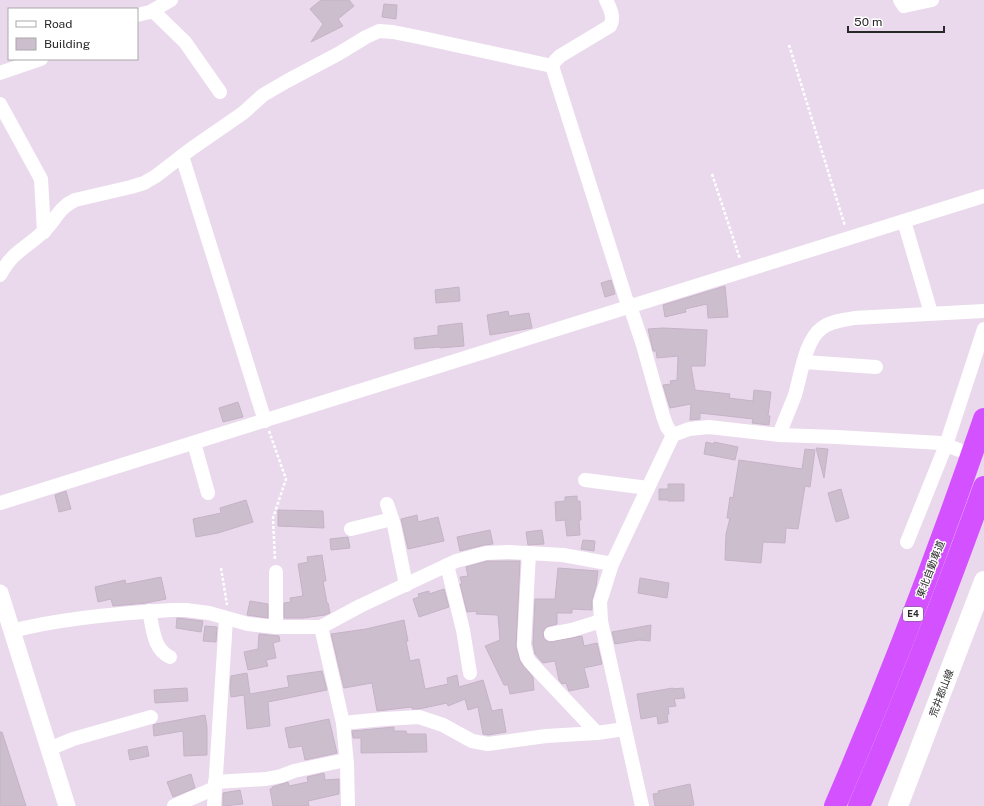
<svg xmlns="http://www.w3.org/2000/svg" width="984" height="806" font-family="'Public Sans','Noto Sans JP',sans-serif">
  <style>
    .building { fill: #ccbecd; stroke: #c6b2c7 }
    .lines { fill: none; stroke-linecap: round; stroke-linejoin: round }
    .path { stroke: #fff; stroke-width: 2.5; stroke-dasharray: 3 2; stroke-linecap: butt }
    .minor { stroke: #fff; stroke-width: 14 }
    .tertiary { stroke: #fff; stroke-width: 17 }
    .secondary { stroke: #fff; stroke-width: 20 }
    .motorway { stroke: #d351ff; stroke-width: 22 }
    .labels { text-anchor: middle; stroke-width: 3; stroke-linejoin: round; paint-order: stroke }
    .shield { fill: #fff; stroke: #686868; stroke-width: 1 }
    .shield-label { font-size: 9px; font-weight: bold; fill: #282828 }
    .street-label { font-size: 10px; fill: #282828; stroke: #fff }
  </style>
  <rect width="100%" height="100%" fill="#ead9ec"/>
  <!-- building -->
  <g class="building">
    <polygon points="321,0 349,0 354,6 338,19 343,26 311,42 323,24 310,9"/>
    <polygon points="384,4 397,5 396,19 382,17"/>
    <polygon points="611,280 615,294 605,297 601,283"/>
    <polygon points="725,286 728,317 708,318 707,304 685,309 686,312 665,317 663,305"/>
    <polygon points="459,287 460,301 436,303 435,290"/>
    <polygon points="508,311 509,316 529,313 532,328 490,335 487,315"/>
    <polygon points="462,323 464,346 440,348 439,347 415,349 414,338 438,335 438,326"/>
    <polygon points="663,328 707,330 705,366 691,366 695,390 730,394 729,398 753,401 754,390 771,392 768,416 770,416 769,425 752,423 753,419 700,413 700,419 690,420 691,404 670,408 663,385 671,384 670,381 677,380 678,356 657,358 656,351 653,351 648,329"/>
    <polygon points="238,402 243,417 223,422 219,408"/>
    <polygon points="706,442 714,444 714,442 738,447 735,460 704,454"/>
    <polygon points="816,448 828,449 824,478"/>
    <polygon points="805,449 815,450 810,487 805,486 798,529 786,528 785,543 763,542 761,563 725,560 726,534 730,518 727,518 730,497 733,498 739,460 802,469"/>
    <polygon points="668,484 684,484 684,501 668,501 668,500 659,500 659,489 668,489"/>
    <polygon points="841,489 849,518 836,522 828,493"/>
    <polygon points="66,491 71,509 59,512 55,495"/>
    <polygon points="577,496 577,501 580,501 581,520 579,520 580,535 567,536 565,520 556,521 555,502 565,501 565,497"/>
    <polygon points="246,500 253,522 218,533 196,537 193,519 221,513 220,508"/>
    <polygon points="278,510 323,511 324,528 278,526"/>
    <polygon points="417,515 418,522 438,517 444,541 408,549 401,519"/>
    <polygon points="490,530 493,544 484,545 460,551 457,537"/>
    <polygon points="542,530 544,544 528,545 526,532"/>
    <polygon points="348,537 350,548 331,550 330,539"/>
    <polygon points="583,540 595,541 594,551 581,549"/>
    <polygon points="322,555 326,581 323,581 327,603 328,603 330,613 325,615 303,618 284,618 284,603 291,602 290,598 303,596 298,564 308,562 307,557"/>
    <polygon points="487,561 520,561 516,647 520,661 533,677 534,690 510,694 508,685 504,685 485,646 500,640 498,615 476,614 477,611 467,612 460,584 462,584 460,577 468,576 466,567"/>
    <polygon points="558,568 598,571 596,586 592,600 592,610 572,609 572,613 557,613 557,624 546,627 543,632 544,639 549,642 582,636 584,646 597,643 602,664 584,668 589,687 569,691 566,683 562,684 559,680 555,661 543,663 535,654 533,644 535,599 555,599"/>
    <polygon points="161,577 166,599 146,603 113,606 111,599 98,602 95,587 125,580 126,584"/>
    <polygon points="640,578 669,583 667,598 638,593"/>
    <polygon points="444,589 449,607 419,617 413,599 419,597 418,594 429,591 429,594"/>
    <polygon points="250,601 268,604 268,618 247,615"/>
    <polygon points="177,618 203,621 201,632 176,628"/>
    <polygon points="404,620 408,641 406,641 410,661 419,659 425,689 448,684 447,678 457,675 459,687 483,680 492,711 502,709 506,732 488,735 483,734 478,707 468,710 465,699 448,706 447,703 419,709 412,709 412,707 377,711 372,683 344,688 331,634 366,629"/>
    <polygon points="651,625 650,641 639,640 615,644 612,632"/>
    <polygon points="205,626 217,627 216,642 203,641"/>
    <polygon points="259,634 279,636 280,641 273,643 276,658 266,660 268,666 248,670 244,652 258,649"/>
    <polygon points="322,671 327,690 268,702 270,726 247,729 244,695 231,697 230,688 231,676 247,673 250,694 289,687 287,676"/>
    <polygon points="187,688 188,701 155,703 154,690"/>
    <polygon points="673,688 673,689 683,688 685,698 674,699 676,706 668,707 669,714 667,714 668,722 658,724 657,716 641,719 637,694"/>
    <polygon points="205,715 207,727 207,755 184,756 183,731 154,736 153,725 156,724"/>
    <polygon points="329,719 337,753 305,760 302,746 289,748 285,728"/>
    <polygon points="394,727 394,731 406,731 407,734 426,734 427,752 361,753 361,738 353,738 352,731"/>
    <polygon points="0,732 2,732 26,806 0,806"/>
    <polygon points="147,746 149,756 130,760 128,750"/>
    <polygon points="324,773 325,780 339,779 339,794 308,801 309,806 273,806 270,789 272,789 272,787 288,782 289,786 308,782 307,777"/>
    <polygon points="191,774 195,788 173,797 167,782"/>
    <polygon points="690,784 694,805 687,806 655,806 653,794 659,793 658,791"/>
    <polygon points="240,790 243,804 223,806 223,793"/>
  </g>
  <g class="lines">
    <!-- path -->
    <g class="path">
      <polyline points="789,45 845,226"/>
      <polyline points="712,174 740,259"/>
      <polyline points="269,431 286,479 273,518 275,560"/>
      <polyline points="221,568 227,605"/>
    </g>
    <!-- minor -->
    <g class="minor">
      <polyline points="900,0 904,6 932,0"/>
      <polyline points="153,11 185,42 220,92"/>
      <polyline points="137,15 150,12 171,0"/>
      <path d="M552,66L555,61L560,56L610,26C615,18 610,8 606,0"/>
      <polyline points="0,73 41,59"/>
      <polyline points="0,104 41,179 44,232"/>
      <polyline points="182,156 265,421"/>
      <polyline points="904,221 931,313"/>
      <path d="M0,275C13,251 25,249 43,232C55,221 59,207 75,200L131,187L144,183L156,176L191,149L243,113L263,95L287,81L338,54L366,37L379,31L393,32L418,37L552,66L626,299L630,306L643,345L663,416L667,427L673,435"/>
      <polyline points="804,362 876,367"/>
      <path d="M779,435C784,422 790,408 795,395C801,375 805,340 822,328C831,321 844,320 854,318L984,311"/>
      <polyline points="194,443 208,493"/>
      <polyline points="585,480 648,488"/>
      <path d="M0,503C328,401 656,298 984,196"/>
      <polyline points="387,504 394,525 406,585"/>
      <polyline points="351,529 392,519"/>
      <polyline points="907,542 946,445 984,329"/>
      <polyline points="529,553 524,645 527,657 530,662 597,733"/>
      <polyline points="447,565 463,630 470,673"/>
      <polyline points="276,572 276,627"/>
      <path d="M149,611C153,628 153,649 170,657"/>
      <path d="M12,631C61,618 121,613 172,610H186L209,613L248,624L276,627H321"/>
      <polyline points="551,634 572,630 601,621"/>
      <polyline points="343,723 384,719 419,717 443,725 472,741 488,744 546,736 597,733 625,729"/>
      <polyline points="49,749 73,739 151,717"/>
      <polyline points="215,782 266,779 281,776 294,771 346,760"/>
      <polyline points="174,806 215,788"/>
      <polyline points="214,806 226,619"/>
      <polyline points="348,806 347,764 343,723 321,627 360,606 456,561 486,553 508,552 563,555 612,564"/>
      <polyline points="642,806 601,621 600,602 612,564 673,435 689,429 709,427 779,435 837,437 941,443 959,450"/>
    </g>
    <!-- tertiary -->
    <polyline class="tertiary" points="0,593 67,806"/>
    <!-- secondary -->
    <polyline class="secondary" points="898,806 984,581"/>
    <!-- motorway -->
    <g class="motorway">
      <path d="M835,806C890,679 939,550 984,419"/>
      <path d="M859,806C904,701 945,595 984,487"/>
    </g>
  </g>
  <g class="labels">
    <!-- shield labels -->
    <rect class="shield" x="903" y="607" width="20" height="14" rx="3"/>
    <g class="shield-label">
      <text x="913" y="617">E4</text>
    </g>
    <!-- street labels -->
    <g class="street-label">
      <text transform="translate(930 569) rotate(-69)" y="4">東北自動車道</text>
      <text transform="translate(941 693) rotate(-69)" y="4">荒井郡山線</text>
    </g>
  </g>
  <!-- legend -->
  <rect x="8" y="8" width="130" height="52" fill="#ffffff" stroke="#a9a9a9"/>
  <rect x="16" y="21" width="20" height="6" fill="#ffffff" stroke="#a9a9a9"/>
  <text x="44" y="28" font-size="12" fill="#282828">Road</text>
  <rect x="16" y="38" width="20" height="12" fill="#ccbecd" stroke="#a9a9a9"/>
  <text x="44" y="48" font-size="12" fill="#282828">Building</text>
  <!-- scale -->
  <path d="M848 26v6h96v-6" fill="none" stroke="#282828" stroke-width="2"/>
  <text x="854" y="26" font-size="12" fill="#282828" stroke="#ffffff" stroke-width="3" paint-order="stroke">50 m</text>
</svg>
